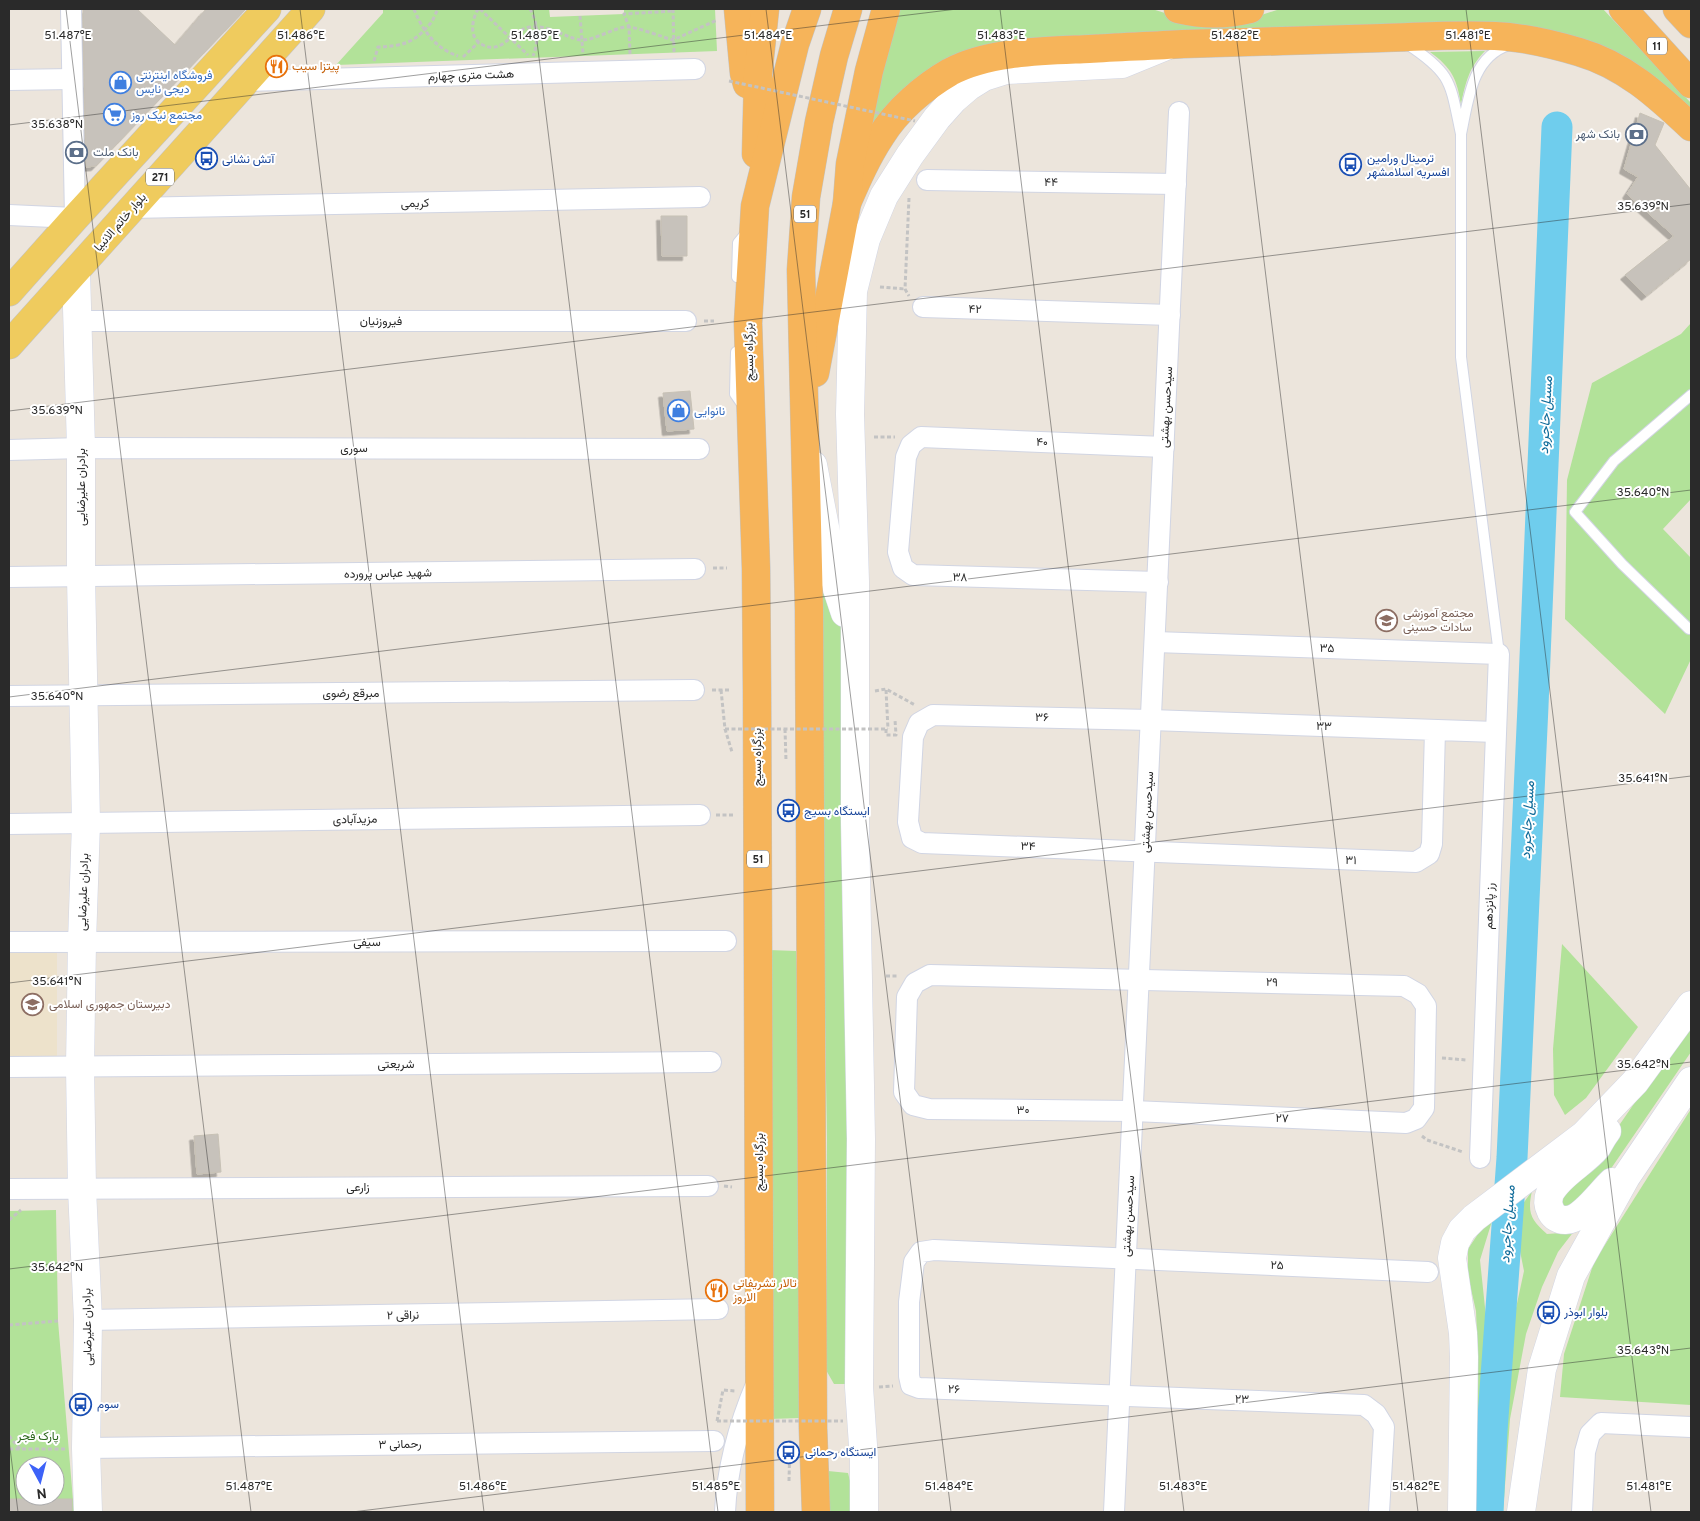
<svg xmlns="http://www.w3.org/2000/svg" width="1700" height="1521" font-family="Overpass,Vazirmatn,sans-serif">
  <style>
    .education { fill: #ede2cb }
    .green { fill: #b2e299; fill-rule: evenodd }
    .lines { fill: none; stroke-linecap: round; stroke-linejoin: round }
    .river { stroke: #6fcded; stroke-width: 31 }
    .building { fill: #c7c2bb; stroke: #c7c1b5; filter: url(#shadow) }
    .service-casing { stroke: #d1d5e3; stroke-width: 12 }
    .minor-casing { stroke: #d1d5e3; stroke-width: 22 }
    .secondary-casing { stroke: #d1d5e3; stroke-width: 29 }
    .primary-casing { stroke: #c3c3c3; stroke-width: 29 }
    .trunk-casing { stroke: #c3c3c3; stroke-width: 29 }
    .path { stroke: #c3c3c3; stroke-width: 3; stroke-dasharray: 4 2.5; stroke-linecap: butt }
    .service { stroke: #fff; stroke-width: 10 }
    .minor { stroke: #fff; stroke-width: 20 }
    .secondary { stroke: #fff; stroke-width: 28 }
    .primary { stroke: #efcb5e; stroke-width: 28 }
    .trunk { stroke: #f6b45a; stroke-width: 28 }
    .path-bridge { stroke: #c3c3c3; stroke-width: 3; stroke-dasharray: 4 2.5; stroke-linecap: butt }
    .ticks { fill: none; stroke: #2a2a2a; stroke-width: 1; stroke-opacity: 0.45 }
    .labels { text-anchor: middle; stroke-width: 4; stroke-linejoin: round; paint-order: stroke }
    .shield { fill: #fff; stroke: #6a6a6a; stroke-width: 1 }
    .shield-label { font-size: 11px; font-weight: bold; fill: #2a2a2a }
    .food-label { font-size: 12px; fill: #c56008; stroke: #fff; text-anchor: start }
    .shop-label { font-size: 12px; fill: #366cbe; stroke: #fff; text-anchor: start }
    .street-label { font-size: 12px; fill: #2a2a2a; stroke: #fff }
    .service-label { font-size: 12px; fill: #4e5e75; stroke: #fff; text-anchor: end }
    .transit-label { font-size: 12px; fill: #164399; stroke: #fff; text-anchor: start }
    .education-label { font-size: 12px; fill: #785e54; stroke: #fff; text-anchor: start }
    .park-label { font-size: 12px; fill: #2b661b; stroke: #fff }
    .water-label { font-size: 14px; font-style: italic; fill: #0f6b99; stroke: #fff }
    .ticks-label { font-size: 12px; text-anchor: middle; fill: #2a2a2a; stroke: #fff; stroke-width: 4; stroke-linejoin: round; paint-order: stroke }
  </style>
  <defs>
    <filter id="shadow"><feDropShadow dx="-4.5" dy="4.5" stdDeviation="0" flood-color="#0004"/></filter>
  </defs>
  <rect width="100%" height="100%" fill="#ece5dc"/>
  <!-- education -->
  <rect class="education" x="9" y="952" width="48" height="104"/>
  <!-- green -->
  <g class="green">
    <polygon points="383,9 549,9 550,17 624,14 624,9 715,9 717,51 336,65 383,13"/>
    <polygon points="893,9 1152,9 1181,18 1252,18 1280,9 1603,9 1691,103 1691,114 1586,44 977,54 856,169"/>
    <path d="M1485,51C1469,67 1465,84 1461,105C1457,79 1452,68 1430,52Z"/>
    <polygon points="1691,323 1691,499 1663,529 1691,558 1691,659 1665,714 1565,619 1567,480 1592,383 1681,334"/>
    <polygon points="822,532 847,648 852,1384 834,1384 826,1370 827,1139 823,895"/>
    <polygon points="1562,944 1638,1027 1586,1098 1565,1115 1554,1095 1553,1049"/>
    <polygon points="768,950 796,951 803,1069 800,1418 770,1419"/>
    <polygon points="1691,1021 1691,1052 1599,1186 1585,1203 1562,1207 1558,1193 1609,1140"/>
    <polygon points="1691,1109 1691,1405 1560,1397 1564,1354 1594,1262"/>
    <path d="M1532,1191C1527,1213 1531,1220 1547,1234L1561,1233L1578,1226L1558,1252L1542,1287L1526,1334L1510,1419L1503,1512H1467L1477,1335L1476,1311L1468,1276V1249L1478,1234L1492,1221L1480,1260L1486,1317L1481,1400L1496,1483L1508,1333L1516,1308L1524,1271L1518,1241V1222L1522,1205Z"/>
    <path d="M56,1210L58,1321L74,1512H9V1211ZM25,1466H55V1496H25Z"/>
    <polygon points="828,1471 848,1473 855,1501 855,1512 829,1512"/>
  </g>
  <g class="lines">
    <!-- river -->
    <polyline class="river" points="1488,1512 1492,1431 1512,1158 1533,706 1557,127"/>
  </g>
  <!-- building -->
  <g class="building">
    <polygon points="83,9 137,9 175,45 206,9 246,9 96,166 86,167"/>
    <polygon points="1640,113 1664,123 1655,145 1691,190 1691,259 1646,296 1625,275 1674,236 1627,194 1638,177 1624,169"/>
    <polygon points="661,216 687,216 687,256 662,256"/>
    <polygon points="690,391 694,429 667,431 663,393"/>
    <polygon points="218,1134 221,1172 197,1174 194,1136"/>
    <rect x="9" y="1499" width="63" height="13"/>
  </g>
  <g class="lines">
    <defs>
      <g id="service">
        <path d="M1407,44C1453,74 1450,83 1461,134C1468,102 1471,57 1509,45"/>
        <polyline points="1461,134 1461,357 1499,654"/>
        <polyline points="737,277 738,243 747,232"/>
        <polyline points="736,352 735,394 744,407"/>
        <polyline points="1689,629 1622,564 1575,512 1614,461 1691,395"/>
      </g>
      <g id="minor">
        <polyline points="9,80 72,79"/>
        <polyline points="246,81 695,69"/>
        <polyline points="927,180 1176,184"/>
        <polyline points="131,208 700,197"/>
        <polyline points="9,215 75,218 71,9"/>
        <polyline points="923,307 1170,315"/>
        <polyline points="77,321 686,321"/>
        <polyline points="9,450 81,448 699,449"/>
        <polyline points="9,577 695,569"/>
        <polyline points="1158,582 913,575 903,568 898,552 906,457 911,445 921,437 1164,447"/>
        <polyline points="1155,642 1499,654 1480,1158"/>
        <polyline points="9,696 694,690"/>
        <polyline points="1435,730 1432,844 1429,854 1416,862 922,843 912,838 908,822 913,737 919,723 933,715 1151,720 1496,732"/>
        <polyline points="9,824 700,815"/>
        <polyline points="9,942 726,941"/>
        <polygon points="930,975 1404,986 1418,994 1426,1006 1424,1108 1416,1119 1406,1123 1133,1111 929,1109 913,1105 904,1092 907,997 915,983"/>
        <polyline points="9,1067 711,1062"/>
        <polyline points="9,1189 708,1186"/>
        <polyline points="88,1320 718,1309"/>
        <polyline points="86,1448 714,1441"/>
        <path d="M725,1512C727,1466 739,1424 757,1382"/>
        <polyline points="1114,1512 1179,112"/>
        <polyline points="1379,1512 1384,1427 1376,1414 1364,1405 919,1388 911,1385 909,1376 909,1302 914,1262 921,1252 934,1250 1428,1272"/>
        <polyline points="1582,1512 1585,1452 1590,1434 1601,1423 1691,1427"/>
      </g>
      <g id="secondary">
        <polyline points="76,272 81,448 81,577 86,823 82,942 80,1067 82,1189 88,1320 86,1448 88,1512"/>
        <polyline points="813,465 837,589 845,613"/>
        <path d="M1607,1131C1603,1136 1600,1142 1597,1147C1584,1163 1560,1174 1550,1193C1545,1205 1552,1221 1566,1220C1582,1220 1601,1192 1612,1182"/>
        <polyline points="864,1512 864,1460 859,1387 861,1139 855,822 855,582 850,414 853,291 866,239 884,196 910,155 937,118 954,99 968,87 984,77 1006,70 1122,64 1166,46"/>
        <polyline points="1462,1512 1464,1357 1463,1333 1452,1258 1455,1243 1462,1230 1474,1218 1584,1135 1635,1082 1691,1005"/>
        <polyline points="1521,1512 1542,1369 1571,1276 1626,1177 1691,1081"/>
      </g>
      <g id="primary">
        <polyline points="9,292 75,218 267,9"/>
        <polyline points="9,345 311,9"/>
      </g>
      <g id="trunk">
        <polyline points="738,9 744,73 747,84"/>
        <path d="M1178,9C1204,15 1224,15 1250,9"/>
        <polyline points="1623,9 1691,84"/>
        <polyline points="1677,9 1691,24"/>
        <polyline points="756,154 758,75 765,9"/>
        <path d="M847,203C857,180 867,157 881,136C897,110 924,87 950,72C989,51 1045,51 1089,49C1120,47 1152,46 1183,44C1249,42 1316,40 1382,38C1419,37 1457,34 1495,36C1523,37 1552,44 1579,52C1624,65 1657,95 1691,127"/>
        <polyline points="815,373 847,203 850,164 869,71 886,9"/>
        <polyline points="760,1512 757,690 756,568 748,323 755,206 795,44 807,9"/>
        <polyline points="816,1512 813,1428 809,609 801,270 806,197 819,122 834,56 848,9"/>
      </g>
    </defs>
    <!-- service casing -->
    <use href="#service" class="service-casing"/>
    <!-- minor casing -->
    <use href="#minor" class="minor-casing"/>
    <!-- secondary casing -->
    <use href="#secondary" class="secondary-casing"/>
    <!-- primary casing -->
    <use href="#primary" class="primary-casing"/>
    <!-- trunk casing -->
    <use href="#trunk" class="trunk-casing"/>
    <!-- path -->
    <g class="path">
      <path d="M414,9C422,30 436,49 458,56"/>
      <path d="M478,9C472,20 468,38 483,45C503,55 511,30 530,27C543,25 558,32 570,37C573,38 578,40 581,40C594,41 616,26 629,27C640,28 662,37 673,40L717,20"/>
      <polyline points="480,9 528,55"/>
      <path d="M530,9C538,22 539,42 533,56"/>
      <polyline points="673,9 674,52"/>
      <polyline points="580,16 583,54"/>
      <polyline points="630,54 629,27 624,14 673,11"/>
      <polyline points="463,57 479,42"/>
      <path d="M374,61L378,47C400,46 413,44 428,26C433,22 435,14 438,9"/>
      <polyline points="909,198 905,289 909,296"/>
      <polyline points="880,287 905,289"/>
      <polyline points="704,321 714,321"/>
      <polyline points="874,437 895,437"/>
      <polyline points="713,568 727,568"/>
      <polyline points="712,690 730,690"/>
      <polyline points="721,690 725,729 732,752"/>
      <polyline points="886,690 888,729"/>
      <polyline points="875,691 886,689 915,705"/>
      <polyline points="785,729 786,761"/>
      <polyline points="886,729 886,735 896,735 895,720"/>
      <polyline points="716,815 734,815"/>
      <polyline points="886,976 898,976"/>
      <polyline points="1442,1058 1466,1060"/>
      <polyline points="1422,1136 1427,1140 1463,1152"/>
      <polyline points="724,1186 732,1187"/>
      <polyline points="9,1220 21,1210"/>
      <polyline points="9,1325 58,1321"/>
      <polyline points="879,1387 893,1386"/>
      <polyline points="717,1421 723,1390 735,1391"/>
      <polyline points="9,1436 20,1449"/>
      <polyline points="9,1449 66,1449"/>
      <polyline points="789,1481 790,1440"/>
    </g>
    <!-- service -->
    <use href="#service" class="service"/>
    <!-- minor -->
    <use href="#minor" class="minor"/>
    <!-- secondary -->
    <use href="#secondary" class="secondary"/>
    <!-- primary -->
    <use href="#primary" class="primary"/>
    <!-- trunk -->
    <use href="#trunk" class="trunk"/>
    <!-- path-bridge -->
    <g class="path-bridge">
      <polyline points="729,81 915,121"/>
      <polyline points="725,729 888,729"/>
      <polyline points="717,1421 843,1421"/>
    </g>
  </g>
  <!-- ticks -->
  <path class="ticks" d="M66,9L251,1512M300,9L484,1512M533,9L718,1512M766,9L951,1512M1000,9L1184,1512M1233,9L1418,1512M1466,9L1651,1512M9,125L957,9M9,411L1691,204M9,697L1691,490M9,983L1691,776M9,1269L1691,1062M9,1440L18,1512M352,1512L1691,1348"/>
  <!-- icons -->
  <defs>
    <symbol id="restaurant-ring" viewBox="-11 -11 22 22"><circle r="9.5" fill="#fff" stroke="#e8710a" stroke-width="1.5"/><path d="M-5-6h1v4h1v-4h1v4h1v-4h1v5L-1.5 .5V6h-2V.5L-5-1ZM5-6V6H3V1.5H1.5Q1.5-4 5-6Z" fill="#e8710a"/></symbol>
    <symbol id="shop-ring" viewBox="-11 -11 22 22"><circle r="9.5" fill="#fff" stroke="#3f7fe0" stroke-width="1.5"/><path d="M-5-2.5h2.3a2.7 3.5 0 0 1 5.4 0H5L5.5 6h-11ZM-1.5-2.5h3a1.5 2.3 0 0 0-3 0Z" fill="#3f7fe0"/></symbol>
    <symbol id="supermarket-ring" viewBox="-11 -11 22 22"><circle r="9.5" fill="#fff" stroke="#3f7fe0" stroke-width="1.5"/><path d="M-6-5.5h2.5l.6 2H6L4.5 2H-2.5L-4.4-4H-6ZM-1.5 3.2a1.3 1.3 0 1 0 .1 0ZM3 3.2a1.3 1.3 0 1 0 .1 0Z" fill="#3f7fe0"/></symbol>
    <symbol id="bank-ring" viewBox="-11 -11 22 22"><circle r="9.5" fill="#fff" stroke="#5c6f8a" stroke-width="1.5"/><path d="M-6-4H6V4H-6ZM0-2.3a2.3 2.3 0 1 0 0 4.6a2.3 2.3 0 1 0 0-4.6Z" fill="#5c6f8a"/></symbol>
    <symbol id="bus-ring" viewBox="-11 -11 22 22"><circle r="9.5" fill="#fff" stroke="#1a4fb4" stroke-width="1.5"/><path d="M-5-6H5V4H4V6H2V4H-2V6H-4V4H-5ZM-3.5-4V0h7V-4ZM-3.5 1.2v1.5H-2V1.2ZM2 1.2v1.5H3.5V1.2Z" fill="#1a4fb4"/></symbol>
    <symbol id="school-ring" viewBox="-11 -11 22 22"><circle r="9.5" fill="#fff" stroke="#8d6e63" stroke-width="1.5"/><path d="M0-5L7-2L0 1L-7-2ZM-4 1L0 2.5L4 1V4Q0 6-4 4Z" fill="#8d6e63"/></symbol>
  </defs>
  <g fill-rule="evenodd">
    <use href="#restaurant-ring" x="264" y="54" width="25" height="25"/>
    <use href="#shop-ring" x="108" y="70" width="25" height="25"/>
    <use href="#supermarket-ring" x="102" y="102" width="25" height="25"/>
    <use href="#bank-ring" x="1624" y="122" width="25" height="25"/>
    <use href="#bank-ring" x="64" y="140" width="25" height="25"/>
    <use href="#bus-ring" x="194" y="146" width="25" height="25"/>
    <use href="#bus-ring" x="1338" y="152" width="25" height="25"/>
    <use href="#shop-ring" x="666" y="398" width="25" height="25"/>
    <use href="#school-ring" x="1374" y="608" width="25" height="25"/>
    <use href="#bus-ring" x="776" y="798" width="25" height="25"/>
    <use href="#school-ring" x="20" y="992" width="25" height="25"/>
    <use href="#restaurant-ring" x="704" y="1278" width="25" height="25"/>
    <use href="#bus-ring" x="1536" y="1300" width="25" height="25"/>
    <use href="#bus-ring" x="68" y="1392" width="25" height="25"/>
    <use href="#bus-ring" x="776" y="1440" width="25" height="25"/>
  </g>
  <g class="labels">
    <!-- shield labels -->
    <g class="shield">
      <rect x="1647" y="37.5" width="20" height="17" rx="4"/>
      <rect x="146" y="168.5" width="28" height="17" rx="4"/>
      <rect x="794" y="205.5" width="22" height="17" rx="4"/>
      <rect x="747" y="850.5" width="22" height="17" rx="4"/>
    </g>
    <g class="shield-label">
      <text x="1657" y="50">11</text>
      <text x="160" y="181">271</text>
      <text x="805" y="218">51</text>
      <text x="758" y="863">51</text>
    </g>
    <!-- food labels -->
    <g class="food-label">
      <text x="292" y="70">پیتزا سیب</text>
      <text x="733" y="1287">تالار تشریفاتی<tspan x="733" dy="14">الاروز</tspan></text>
    </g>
    <!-- shop labels -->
    <g class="shop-label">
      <text x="136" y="79">فروشگاه اینترنتی<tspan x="136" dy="14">دیجی نایس</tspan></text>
      <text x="131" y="119">مجتمع نیک‌ روز</text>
      <text x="694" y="415">نانوایی</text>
    </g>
    <!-- street labels -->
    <g class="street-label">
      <text transform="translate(471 75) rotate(-2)" y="4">هشت متری چهارم</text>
      <text transform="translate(1051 182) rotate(1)" y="4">۴۴</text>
      <text transform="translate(415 203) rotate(-1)" y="4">کریمی</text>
      <text transform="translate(120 222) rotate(-49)" y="4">بلوار خاتم الانبیا</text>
      <text transform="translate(975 309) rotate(2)" y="4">۴۲</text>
      <text x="381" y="325">فیروزنیان</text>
      <text transform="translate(749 352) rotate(-91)" y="4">بزرگراه بسیج</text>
      <text transform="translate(1166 407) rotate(-87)" y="4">سیدحسن بهشتی</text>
      <text transform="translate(1042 442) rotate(2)" y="4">۴۰</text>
      <text x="354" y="452">سوری</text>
      <text transform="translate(81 487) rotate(-90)" y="4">برادران علیرضایی</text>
      <text transform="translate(388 573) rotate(-1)" y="4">شهید عباس پرورده</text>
      <text transform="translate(960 577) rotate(2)" y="4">۳۸</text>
      <text transform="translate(1327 648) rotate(2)" y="4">۳۵</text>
      <text x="351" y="697">مبرقع رضوی</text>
      <text transform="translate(1042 717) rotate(1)" y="4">۳۶</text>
      <text transform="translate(1324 726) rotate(2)" y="4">۳۳</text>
      <text transform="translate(757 757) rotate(-90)" y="4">بزرگراه بسیج</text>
      <text transform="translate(1147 812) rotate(-87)" y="4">سیدحسن بهشتی</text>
      <text transform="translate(355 819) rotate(-1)" y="4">مزیدآبادی</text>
      <text transform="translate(1028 846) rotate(2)" y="4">۳۴</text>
      <text transform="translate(1351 860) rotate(3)" y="4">۳۱</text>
      <text transform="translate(83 892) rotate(-88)" y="4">برادران علیرضایی</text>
      <text transform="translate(1489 906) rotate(-88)" y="4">رز پانزدهم</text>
      <text x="367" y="946">سیفی</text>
      <text transform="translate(1272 982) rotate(2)" y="4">۲۹</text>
      <text x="396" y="1068">شریعتی</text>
      <text x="1023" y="1114">۳۰</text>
      <text transform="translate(1282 1118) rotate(3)" y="4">۲۷</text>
      <text transform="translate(759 1162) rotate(-90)" y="4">بزرگراه بسیج</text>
      <text x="358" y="1191">زارعی</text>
      <text transform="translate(1128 1216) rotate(-87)" y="4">سیدحسن بهشتی</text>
      <text transform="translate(1277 1265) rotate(3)" y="4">۲۵</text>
      <text transform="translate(403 1315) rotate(-1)" y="4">نراقی ۲</text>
      <text transform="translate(87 1327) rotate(-91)" y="4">برادران علیرضایی</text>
      <text transform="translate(954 1389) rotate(2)" y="4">۲۶</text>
      <text transform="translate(1242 1399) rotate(2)" y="4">۲۳</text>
      <text transform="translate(400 1444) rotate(-1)" y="4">رحمانی ۳</text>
    </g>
    <!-- service labels -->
    <g class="service-label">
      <text x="1620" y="138">بانک شهر</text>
      <text x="93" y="156" text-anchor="start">بانک ملت</text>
    </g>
    <!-- transit labels -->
    <g class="transit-label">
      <text x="1367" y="162">ترمینال ورامین<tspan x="1367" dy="14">افسریه اسلامشهر</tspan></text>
      <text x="222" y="163">آتش نشانی</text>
      <text x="804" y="815">ایستگاه بسیج</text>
      <text x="1564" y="1316">بلوار ابوذر</text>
      <text x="97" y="1408">سوم</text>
      <text x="805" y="1456">ایستگاه رحمانی</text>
    </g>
    <!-- education labels -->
    <g class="education-label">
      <text x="1403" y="617">مجتمع آموزشی<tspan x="1403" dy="14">سادات حسینی</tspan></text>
      <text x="49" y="1008">دبیرستان جمهوری اسلامی</text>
    </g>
    <!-- park labels -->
    <g class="park-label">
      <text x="38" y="1440">پارک فجر</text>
    </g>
    <!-- water labels -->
    <g class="water-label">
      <text transform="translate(1545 415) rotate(-87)" y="5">مسیل جاجرود</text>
      <text transform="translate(1527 820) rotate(-87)" y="5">مسیل جاجرود</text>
      <text transform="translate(1507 1224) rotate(-86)" y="5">مسیل جاجرود</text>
    </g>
  </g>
  <g class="ticks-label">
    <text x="68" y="39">51.487°E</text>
    <text x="301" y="39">51.486°E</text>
    <text x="535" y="39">51.485°E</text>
    <text x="768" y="39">51.484°E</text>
    <text x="1001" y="39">51.483°E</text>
    <text x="1235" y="39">51.482°E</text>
    <text x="1468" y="39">51.481°E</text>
    <text x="57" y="128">35.638°N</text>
    <text x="1643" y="210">35.639°N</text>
    <text x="57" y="414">35.639°N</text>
    <text x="1643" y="496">35.640°N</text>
    <text x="57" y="700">35.640°N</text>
    <text x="1643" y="782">35.641°N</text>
    <text x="57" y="985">35.641°N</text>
    <text x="1643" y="1068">35.642°N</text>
    <text x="57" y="1271">35.642°N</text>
    <text x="1643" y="1354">35.643°N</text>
    <text x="249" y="1490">51.487°E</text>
    <text x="483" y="1490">51.486°E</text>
    <text x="716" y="1490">51.485°E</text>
    <text x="949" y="1490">51.484°E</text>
    <text x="1183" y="1490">51.483°E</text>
    <text x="1416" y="1490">51.482°E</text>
    <text x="1649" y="1490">51.481°E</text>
  </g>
  <!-- border -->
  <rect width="1700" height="1521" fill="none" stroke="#2a2a2a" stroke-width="20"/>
  <!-- north arrow -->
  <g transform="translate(40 1481) rotate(173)"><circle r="24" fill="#ffffff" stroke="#aaaaaa"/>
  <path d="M0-4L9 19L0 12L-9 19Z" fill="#3d62f8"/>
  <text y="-8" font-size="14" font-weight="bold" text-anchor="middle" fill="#2a2a2a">N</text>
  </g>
</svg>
